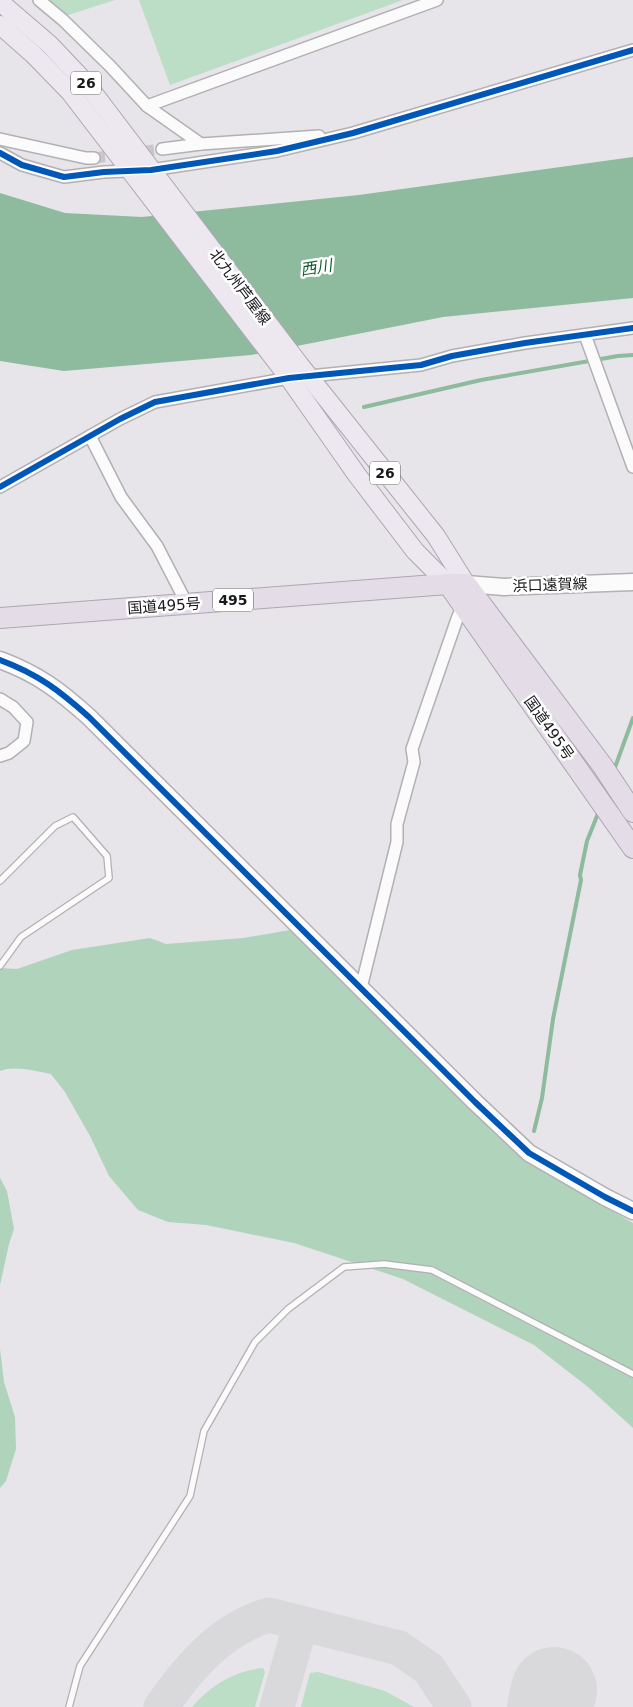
<svg xmlns="http://www.w3.org/2000/svg" width="633" height="1707" font-family="'DejaVu Sans','Noto Sans JP',sans-serif">
  <style>
    .green { fill: #bcddc6 }
    .forest { fill: #b0d3bb }
    .water { fill: #8eba9d }
    .lines { fill: none; stroke-linecap: round; stroke-linejoin: round }
    .stream { stroke: #8eba9d; stroke-width: 4 }
    .taxiway { stroke: #d9d8da; stroke-width: 35 }
    .runway { stroke: #d9d8da; stroke-width: 86 }
    .street-tunnel { stroke: #c8c6ca; stroke-width: 11; stroke-dasharray: 11 5.5; stroke-linecap: butt }
    .lane-casing { stroke: #b2b0b3; stroke-width: 8 }
    .street-casing { stroke: #b2b0b3; stroke-width: 14 }
    .secondary-casing { stroke: #b2b0b3; stroke-width: 19 }
    .primary-casing { stroke: #aea5b4; stroke-width: 20 }
    .highway-casing { stroke: #aea5b4; stroke-width: 22 }
    .lane { stroke: #fbfbfc; stroke-width: 5.5 }
    .street { stroke: #fbfbfc; stroke-width: 11 }
    .secondary { stroke: #fbfbfc; stroke-width: 16 }
    .primary { stroke: #ede8f0; stroke-width: 18 }
    .highway { stroke: #e4dce7; stroke-width: 20 }
    .cycleway-casing { stroke: #fff; stroke-width: 9 }
    .cycleway { stroke: #0057b8; stroke-width: 6 }
    .labels { text-anchor: middle; stroke-width: 5; stroke-linejoin: round; paint-order: stroke }
    .shield { fill: #fff; stroke: #5f5d5f; stroke-width: 1 }
    .shield-label { font-size: 14px; font-weight: bold; fill: #1a181b }
    .street-label { font-size: 15px; fill: #1a181b; stroke: #fff }
    .water-label { font-size: 16px; font-style: italic; fill: #125c32; stroke: #fff }
  </style>
  <rect width="100%" height="100%" fill="#e7e5e9"/>
  <!-- green -->
  <g class="green">
    <polygon points="48,0 115,0 65,16"/>
    <polygon points="139,0 403,0 170,85"/>
    <path d="M263,1668L265,1672L255,1707H192C211,1685 234,1671 263,1668Z"/>
    <polygon points="318,1672 385,1691 414,1707 301,1707 310,1673"/>
  </g>
  <!-- forest -->
  <g class="forest">
    <path d="M290,930L307,935L482,1121L557,1179L633,1223V1428L588,1387L534,1345L403,1279L294,1243L206,1225L168,1222L138,1210L109,1176L90,1136L65,1092L51,1074C36,1071 14,1065 0,1071V968L17,969L72,950L150,938L166,944L243,938Z"/>
    <polygon points="0,1178 7,1191 14,1229 9,1244 0,1285"/>
    <polygon points="0,1349 4,1382 15,1417 16,1449 6,1481 0,1488"/>
  </g>
  <!-- water -->
  <polygon class="water" points="633,157 633,298 443,317 251,355 64,371 0,361 0,193 65,213 142,217 359,195"/>
  <g class="lines">
    <!-- stream -->
    <g class="stream">
      <polyline points="364,407 481,380 618,356 633,355"/>
      <polyline points="614,770 633,718"/>
      <polyline points="534,1131 542,1098 553,1019 581,880 580,875 587,841 599,811"/>
    </g>
    <!-- taxiway -->
    <g class="taxiway">
      <path d="M161,1707C189,1667 221,1629 269,1615L399,1648L429,1669L454,1707"/>
      <polyline points="277,1707 301,1623"/>
    </g>
    <!-- runway -->
    <polyline class="runway" points="550,1707 554,1690"/>
    <!-- street-tunnel -->
    <polyline class="street-tunnel" points="94,158 162,149"/>
    <defs>
      <g id="lane">
        <polyline points="0,881 55,826 73,817 107,856 109,878 21,937 0,966"/>
        <polyline points="69,1707 80,1666 190,1496 204,1431 255,1342 288,1309 344,1267 384,1264 432,1270 633,1374"/>
      </g>
      <g id="street">
        <polyline points="39,0 63,20 110,66 147,106 201,144 319,136"/>
        <polyline points="147,106 437,0"/>
        <polyline points="0,139 86,158 94,158"/>
        <polyline points="162,149 201,144"/>
        <polyline points="0,153 22,165 64,177 104,172 151,170 277,151 353,133 633,50"/>
        <polyline points="585,335 633,467"/>
        <polyline points="90,436 121,497 157,546 187,604"/>
        <polyline points="0,487 120,419 155,402 289,378 421,365 452,356 525,343 633,328"/>
        <polyline points="0,699 13,707 27,722 24,741 9,753 0,756"/>
        <polyline points="361,988 397,842 397,824 414,762 412,749 457,619 463,605"/>
      </g>
      <g id="secondary">
        <polyline points="466,584 504,587 633,582"/>
        <path d="M0,660C38,674 60,691 89,717L475,1102L529,1153L605,1197L633,1211"/>
      </g>
      <g id="primary">
        <polyline points="0,2 49,44 85,82 299,364 436,536 466,584"/>
        <polyline points="0,25 34,55 70,92 289,378 357,475 415,551 448,584"/>
      </g>
      <g id="highway">
        <polyline points="448,584 633,848"/>
        <polyline points="0,618 448,584 466,584 602,765 633,812"/>
      </g>
    </defs>
    <!-- lane casing -->
    <use href="#lane" class="lane-casing"/>
    <!-- street casing -->
    <use href="#street" class="street-casing"/>
    <!-- secondary casing -->
    <use href="#secondary" class="secondary-casing"/>
    <!-- primary casing -->
    <use href="#primary" class="primary-casing"/>
    <!-- highway casing -->
    <use href="#highway" class="highway-casing"/>
    <!-- lane -->
    <use href="#lane" class="lane"/>
    <!-- street -->
    <use href="#street" class="street"/>
    <!-- secondary -->
    <use href="#secondary" class="secondary"/>
    <!-- primary -->
    <use href="#primary" class="primary"/>
    <!-- highway -->
    <use href="#highway" class="highway"/>
    <defs>
      <g id="cycleway">
        <polyline points="0,153 22,165 64,177 104,172 151,170 277,151 353,133 633,50"/>
        <polyline points="0,487 120,419 155,402 289,378 421,365 452,356 525,343 633,328"/>
        <path d="M0,660C38,674 60,691 89,717L475,1102L529,1153L605,1197L633,1211"/>
      </g>
    </defs>
    <!-- cycleway casing -->
    <use href="#cycleway" class="cycleway-casing"/>
    <!-- cycleway -->
    <use href="#cycleway" class="cycleway"/>
  </g>
  <g class="labels">
    <!-- shield labels -->
    <g class="shield">
      <rect x="71" y="71.5" width="30" height="23" rx="4"/>
      <rect x="370" y="461.5" width="30" height="23" rx="4"/>
      <rect x="213" y="588.5" width="40" height="23" rx="4"/>
    </g>
    <g class="shield-label">
      <text x="86" y="88">26</text>
      <text x="385" y="478">26</text>
      <text x="233" y="605">495</text>
    </g>
    <!-- street labels -->
    <g class="street-label">
      <text transform="translate(240 287) rotate(53)" y="5">北九州芦屋線</text>
      <text transform="translate(550 585) rotate(-2)" y="5">浜口遠賀線</text>
      <text transform="translate(164 606) rotate(-4)" y="5">国道495号</text>
      <text transform="translate(549 728) rotate(55)" y="5">国道495号</text>
    </g>
    <!-- water labels -->
    <g class="water-label">
      <text transform="translate(316 267) rotate(-9)" y="6">西川</text>
    </g>
  </g>
</svg>
